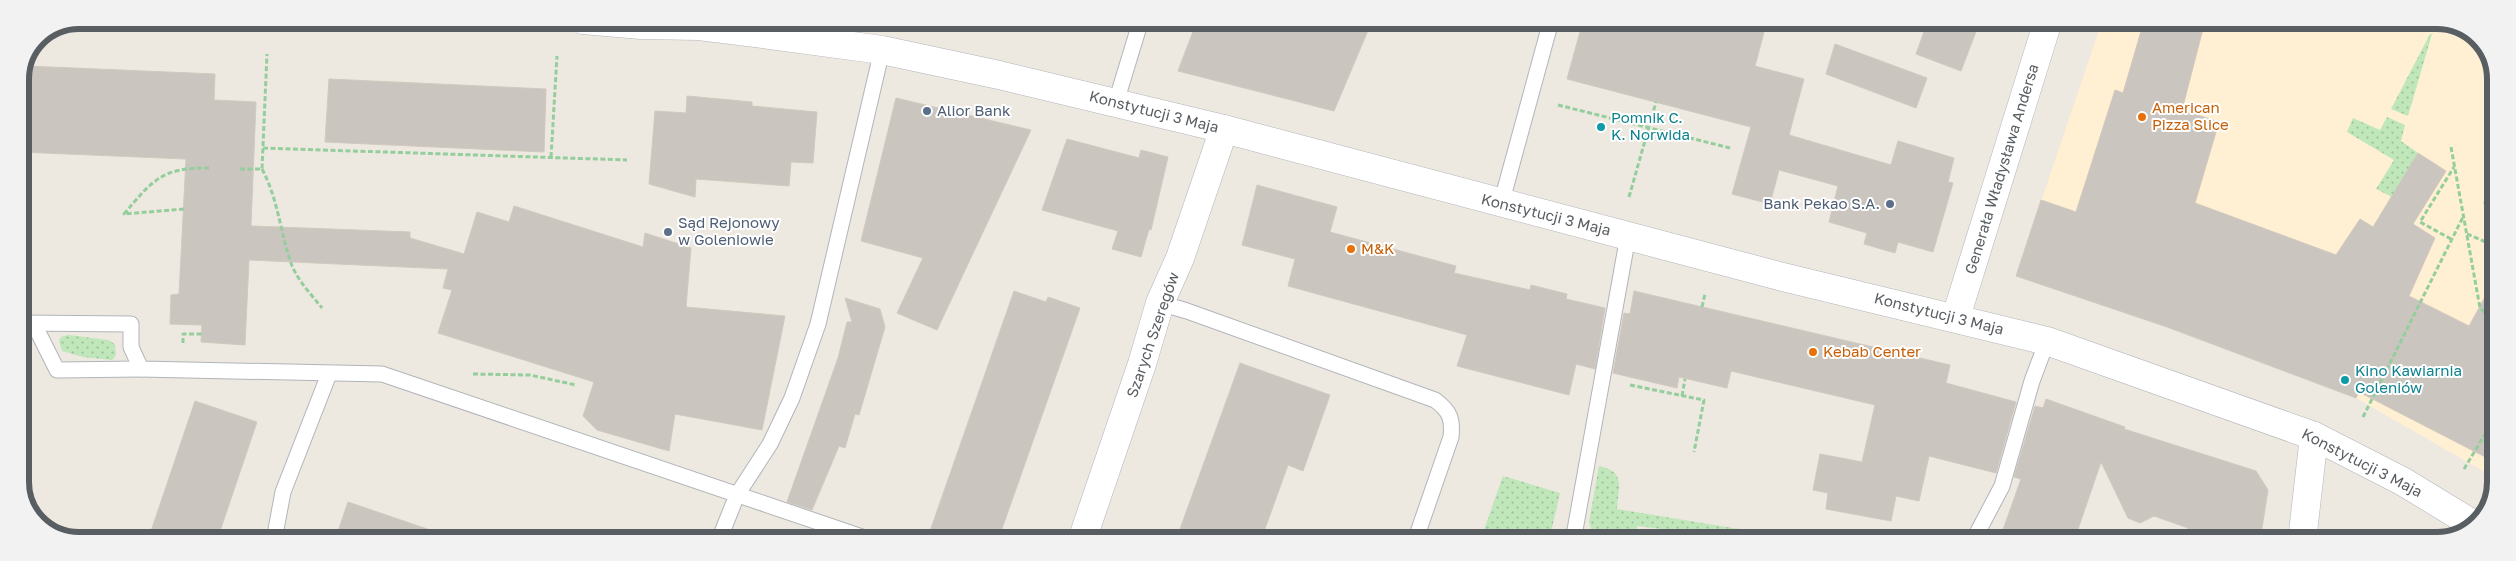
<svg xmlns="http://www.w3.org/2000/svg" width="2516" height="561" font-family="'Golos Text',sans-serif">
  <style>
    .commercial { fill: #ffefd3 }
    .grass { fill: url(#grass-dots) }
    .building { fill: #cac5bf; stroke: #d2c9be }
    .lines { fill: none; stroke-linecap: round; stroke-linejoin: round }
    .service-casing { stroke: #b1b5b9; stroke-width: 17 }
    .minor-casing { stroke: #b1b5b9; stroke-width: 29 }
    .tertiary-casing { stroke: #b1b5b9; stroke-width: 29 }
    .path { stroke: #95ce9d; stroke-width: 3; stroke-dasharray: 5 2.5; stroke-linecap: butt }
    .service { stroke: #fff; stroke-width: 15 }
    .minor { stroke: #fff; stroke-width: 28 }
    .tertiary { stroke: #fff; stroke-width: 28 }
    .service-dot { fill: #5c6f8a; stroke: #fff; stroke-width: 2 }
    .food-dot { fill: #e8710a; stroke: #fff; stroke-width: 2 }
    .culture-dot { fill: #0f9aa8; stroke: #fff; stroke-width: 2 }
    .labels { text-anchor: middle; stroke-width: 4; stroke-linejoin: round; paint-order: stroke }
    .food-label { font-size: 15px; fill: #c56008; stroke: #fff; text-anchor: start }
    .service-label { font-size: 15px; fill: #4e5e75; stroke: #fff; text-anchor: start }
    .street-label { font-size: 15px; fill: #595e62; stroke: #fff }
    .culture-label { font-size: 15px; fill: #0d838f; stroke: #fff; text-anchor: start }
    .rim { fill: none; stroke: #595e62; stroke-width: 6 }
  </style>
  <defs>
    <pattern id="grass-dots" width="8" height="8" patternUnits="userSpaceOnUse" patternTransform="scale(1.25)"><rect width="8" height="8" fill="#c0e7ba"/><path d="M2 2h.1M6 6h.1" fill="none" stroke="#9fbe9b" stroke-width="1.8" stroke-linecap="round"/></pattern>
  </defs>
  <rect width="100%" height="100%" fill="#ede8e0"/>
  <!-- commercial -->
  <polygon class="commercial" points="2102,21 2448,21 2481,40 2496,72 2495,478 2356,398 2167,327 2022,278 2018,270"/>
  <!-- grass -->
  <g class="grass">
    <polygon points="2430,34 2432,34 2408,116 2391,109"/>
    <polygon points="2387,117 2405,125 2401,141 2418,153 2392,197 2376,189 2394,160 2347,132 2353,118 2380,130"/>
    <polygon points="2495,165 2495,208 2483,204"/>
    <polygon points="68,335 108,340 115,344 116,355 112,360 83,357 62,351 59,341 61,337"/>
    <path d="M1599,466C1627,472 1618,488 1617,509L1812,541H1763L1637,526L1635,541H1595L1589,522Z"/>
    <polygon points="1503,476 1560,493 1549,541 1480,541"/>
  </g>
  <!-- building -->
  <g class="building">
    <polygon points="1197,21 1372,21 1334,111 1178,71"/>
    <polygon points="1583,21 1767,21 1755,66 1804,79 1789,135 1891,165 1898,141 1954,158 1948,182 1953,183 1933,252 1898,242 1895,253 1864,244 1867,233 1829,222 1838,186 1779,170 1770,204 1732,194 1751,127 1567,79"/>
    <polygon points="1928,21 1980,21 1961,71 1916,54"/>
    <polygon points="2144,21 2205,21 2182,110 2219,122 2195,203 2336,255 2360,219 2373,227 2418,153 2446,171 2413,224 2435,238 2409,296 2469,326 2495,279 2495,462 2359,392 2356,398 2167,327 2016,276 2041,200 2076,212 2115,90 2123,93"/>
    <polygon points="1835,44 1927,78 1916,108 1826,74"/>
    <polygon points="26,66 215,74 214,100 256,102 251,226 410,232 410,238 464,254 477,212 509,222 514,206 643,247 645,233 691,248 686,307 785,316 762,430 675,414 669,451 597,430 583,416 594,382 438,333 452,290 443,288 448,269 249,260 245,345 201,342 202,325 170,324 171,295 179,294 186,159 20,152 20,79"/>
    <polygon points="329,79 546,89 544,152 325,142"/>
    <polygon points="687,96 752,102 752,106 817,112 813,163 791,162 789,186 696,179 695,197 649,184 655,111 686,113"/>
    <polygon points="896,98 1031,130 937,330 897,313 923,258 861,241"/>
    <polygon points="1067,139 1139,158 1141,150 1168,157 1151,230 1149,229 1141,257 1112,249 1118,231 1042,210"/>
    <polygon points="1257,185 1337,207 1330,232 1456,266 1454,273 1530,290 1531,285 1567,294 1566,299 1605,308 1595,369 1576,364 1569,395 1457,366 1467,335 1288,286 1295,259 1242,245"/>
    <polygon points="1014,291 1046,302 1048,297 1080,308 998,540 945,540 929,534"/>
    <polygon points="1634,291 1950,365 1946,383 2016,402 1996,473 1929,456 1919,501 1896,496 1891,521 1826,509 1828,493 1813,490 1820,454 1862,462 1875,405 1731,371 1727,388 1679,377 1677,388 1613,373 1624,313 1630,314"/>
    <polygon points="845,298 880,309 885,327 859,415 855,414 845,448 839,446 812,510 787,502 838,358 847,322 852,322"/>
    <polygon points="1240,363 1330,395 1303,471 1288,465 1261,540 1176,540"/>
    <polygon points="2046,399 2125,427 2124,429 2256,471 2268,490 2260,541 2187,541 2188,528 2154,516 2140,523 2128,518 2101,462 2074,541 1999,541 2021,479 2014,477 2035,406 2043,408"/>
    <polygon points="195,401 257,422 217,540 148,540"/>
    <polygon points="348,502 445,535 444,540 335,540"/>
  </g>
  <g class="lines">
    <defs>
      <g id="service">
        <polyline points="1116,102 1141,20"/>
        <polyline points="1501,204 1551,21"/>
        <path d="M1160,303L1187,311L1435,400C1450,411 1453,419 1451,437L1415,541"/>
        <polyline points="20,323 131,324 131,347 141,369 382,374 871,540"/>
        <polyline points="34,324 57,370 141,369"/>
        <polyline points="274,540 283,492 329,374"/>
        <polyline points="719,540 737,495 770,444 792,398 818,324 882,50"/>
        <polyline points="1573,541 1628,236"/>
        <polyline points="1973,541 2002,486 2032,381 2047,341"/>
      </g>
      <g id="minor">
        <polyline points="1082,540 1142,364 1160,303 1180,258 1224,129"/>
        <polyline points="2302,541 2314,436"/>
      </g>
      <g id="tertiary">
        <polyline points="583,20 641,25 699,26 770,35 882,50 999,75 1224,129 1779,276 2047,341 2314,436 2402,481 2476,526"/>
        <polyline points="1956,317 2048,21"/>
      </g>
    </defs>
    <!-- service casing -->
    <use href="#service" class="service-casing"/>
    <!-- minor casing -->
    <use href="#minor" class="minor-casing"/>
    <!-- tertiary casing -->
    <use href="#tertiary" class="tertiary-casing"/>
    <!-- path -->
    <g class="path">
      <polyline points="1558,105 1730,148"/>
      <polyline points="2451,147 2480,308 2495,322"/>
      <polyline points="263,148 627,160"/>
      <polyline points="551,157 557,56"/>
      <polyline points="240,169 262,169 267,54"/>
      <path d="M262,169C278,199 280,231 291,263C297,280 311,294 322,308"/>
      <polyline points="1629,197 1656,102"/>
      <path d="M184,209L124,214C152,181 162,167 209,168"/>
      <polyline points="2467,234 2495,246"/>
      <polyline points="2451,239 2420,222 2454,167"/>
      <polyline points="1702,307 1705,294"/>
      <polyline points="183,343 183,334 202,334"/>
      <polyline points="473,374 530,375 576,385"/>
      <polyline points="1630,385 1704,400 1694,452"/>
      <polyline points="1682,396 1685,379"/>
      <polyline points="2363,417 2463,217"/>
      <polyline points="2464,469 2490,426 2495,421"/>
    </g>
    <!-- service -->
    <use href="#service" class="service"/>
    <!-- minor -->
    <use href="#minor" class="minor"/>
    <!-- tertiary -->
    <use href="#tertiary" class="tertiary"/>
  </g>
  <!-- markers -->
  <g class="service-dot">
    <circle cx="927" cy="111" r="5"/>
    <circle cx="1890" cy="204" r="5"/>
    <circle cx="668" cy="232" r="5"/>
  </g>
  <g class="food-dot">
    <circle cx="2142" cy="117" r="5"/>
    <circle cx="1351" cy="249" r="5"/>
    <circle cx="1813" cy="352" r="5"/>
  </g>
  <g class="culture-dot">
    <circle cx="1601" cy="127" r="5"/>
    <circle cx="2345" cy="380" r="5"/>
  </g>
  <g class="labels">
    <!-- food labels -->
    <g class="food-label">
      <text x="2152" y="113">American<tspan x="2152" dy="17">Pizza Slice</tspan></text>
      <text x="1361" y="254">M&amp;K</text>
      <text x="1823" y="357">Kebab Center</text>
    </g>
    <!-- service labels -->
    <g class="service-label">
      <text x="937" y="116">Alior Bank</text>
      <text x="1880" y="209" text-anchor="end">Bank Pekao S.A.</text>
      <text x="678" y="228">Sąd Rejonowy<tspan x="678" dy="17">w Goleniowie</tspan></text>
    </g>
    <!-- street labels -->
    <g class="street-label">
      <text transform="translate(1154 112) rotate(14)" y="5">Konstytucji 3 Maja</text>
      <text transform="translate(2002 169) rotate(-73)" y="5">Generała Władysława Andersa</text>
      <text transform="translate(1546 215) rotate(14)" y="5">Konstytucji 3 Maja</text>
      <text transform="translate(1939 314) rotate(14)" y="5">Konstytucji 3 Maja</text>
      <text transform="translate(1153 335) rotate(-71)" y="5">Szarych Szeregów</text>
      <text transform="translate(2362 463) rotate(27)" y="5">Konstytucji 3 Maja</text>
    </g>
    <!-- culture labels -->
    <g class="culture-label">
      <text x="1611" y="123">Pomnik C.<tspan x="1611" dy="17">K. Norwida</tspan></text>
      <text x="2355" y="376">Kino Kawiarnia<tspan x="2355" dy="17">Goleniów</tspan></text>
    </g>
  </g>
  <!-- crop -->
  <path d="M0 0H2516V561H0ZM79 29H2437A50 50 0 0 1 2487 79V482A50 50 0 0 1 2437 532H79A50 50 0 0 1 29 482V79A50 50 0 0 1 79 29Z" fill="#f2f2f2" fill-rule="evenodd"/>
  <path class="rim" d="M79 29H2437A50 50 0 0 1 2487 79V482A50 50 0 0 1 2437 532H79A50 50 0 0 1 29 482V79A50 50 0 0 1 79 29Z"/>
</svg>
